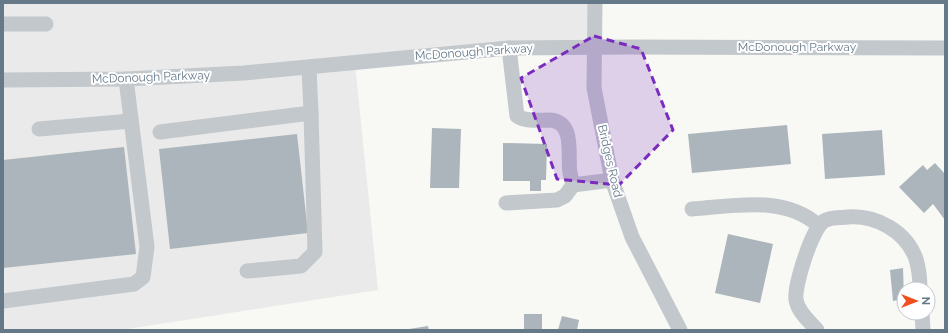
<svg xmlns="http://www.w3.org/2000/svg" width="948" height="333" font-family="Raleway,sans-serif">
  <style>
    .built { fill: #e9eae9 }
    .building { fill: #acb5bb }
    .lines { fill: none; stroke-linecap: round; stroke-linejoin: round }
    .minor { stroke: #c3c8cc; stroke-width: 15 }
    .marked { fill: #7b2cbf; fill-opacity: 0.2; stroke: #7b2cbf; stroke-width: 3; stroke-dasharray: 8 5; stroke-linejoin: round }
    .labels { text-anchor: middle; stroke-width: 4; stroke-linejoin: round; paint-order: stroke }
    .street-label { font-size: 12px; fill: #657989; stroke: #fff }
  </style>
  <rect width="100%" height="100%" fill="#f8f9f5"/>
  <!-- built -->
  <polygon class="built" points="3,3 592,3 592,44 355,64 378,290 121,330 3,330"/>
  <!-- building -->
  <g class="building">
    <polygon points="787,125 791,164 692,173 688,134"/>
    <polygon points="432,128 461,129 459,188 430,188"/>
    <polygon points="882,130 885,175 825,179 822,134"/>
    <polygon points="297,134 308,233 170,249 159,149"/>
    <polygon points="503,143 547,144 546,180 541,180 541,191 530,191 530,181 503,181"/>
    <polygon points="124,147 136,254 3,268 3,160"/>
    <polygon points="935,163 945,174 945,220 933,204 924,213 899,187 923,165 927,170"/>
    <polygon points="728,234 773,244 760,303 715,293"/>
    <polygon points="903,268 904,299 893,301 890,270"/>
    <rect x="524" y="314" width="18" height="16"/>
    <polygon points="562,316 579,320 577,330 558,330"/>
    <polygon points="428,326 429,330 409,330 409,329"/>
  </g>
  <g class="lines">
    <!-- minor -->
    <g class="minor">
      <polyline points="595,3 594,88 612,180 632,237 680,330"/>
      <polyline points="3,24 46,24"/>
      <path d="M509,48L517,116C526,122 539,120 550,120C576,122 567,156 570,173C571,177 572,181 573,185L612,180"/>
      <polyline points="3,80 126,79 244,73 509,48 631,47 945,48"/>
      <polyline points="39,129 131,121"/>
      <polyline points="160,132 311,113 309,67"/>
      <polyline points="506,203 557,200 565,196 573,185"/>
      <path d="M692,209C735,206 783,195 818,225"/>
      <polyline points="247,271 301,266 315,252 311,113"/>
      <polyline points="3,301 134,284 143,277 147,247 126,79"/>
      <polyline points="922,313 923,330"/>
      <path d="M817,330C810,322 798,312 796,300C794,286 812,228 824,221C830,217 840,218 848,217C876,215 906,231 916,259C919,269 920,279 920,289"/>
    </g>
  </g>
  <!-- marked area -->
  <path class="marked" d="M594,36L641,49L673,130L619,185L557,179L521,78Z"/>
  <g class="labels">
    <!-- street labels -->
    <g class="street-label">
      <text x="797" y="51">McDonough Parkway</text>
      <text transform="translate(474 52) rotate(-4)" y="4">McDonough Parkway</text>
      <text transform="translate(151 77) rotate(-2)" y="4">McDonough Parkway</text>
      <text transform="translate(610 161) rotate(77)" y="4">Bridges Road</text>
    </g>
  </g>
  <!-- border -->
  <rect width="948" height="333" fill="none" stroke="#657989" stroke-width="8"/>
  <!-- north arrow -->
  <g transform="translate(916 301) rotate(90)"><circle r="19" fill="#ffffff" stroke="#c1c9d0"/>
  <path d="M0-3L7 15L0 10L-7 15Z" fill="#f14f1d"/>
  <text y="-6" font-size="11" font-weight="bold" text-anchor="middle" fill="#657989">N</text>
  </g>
</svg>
